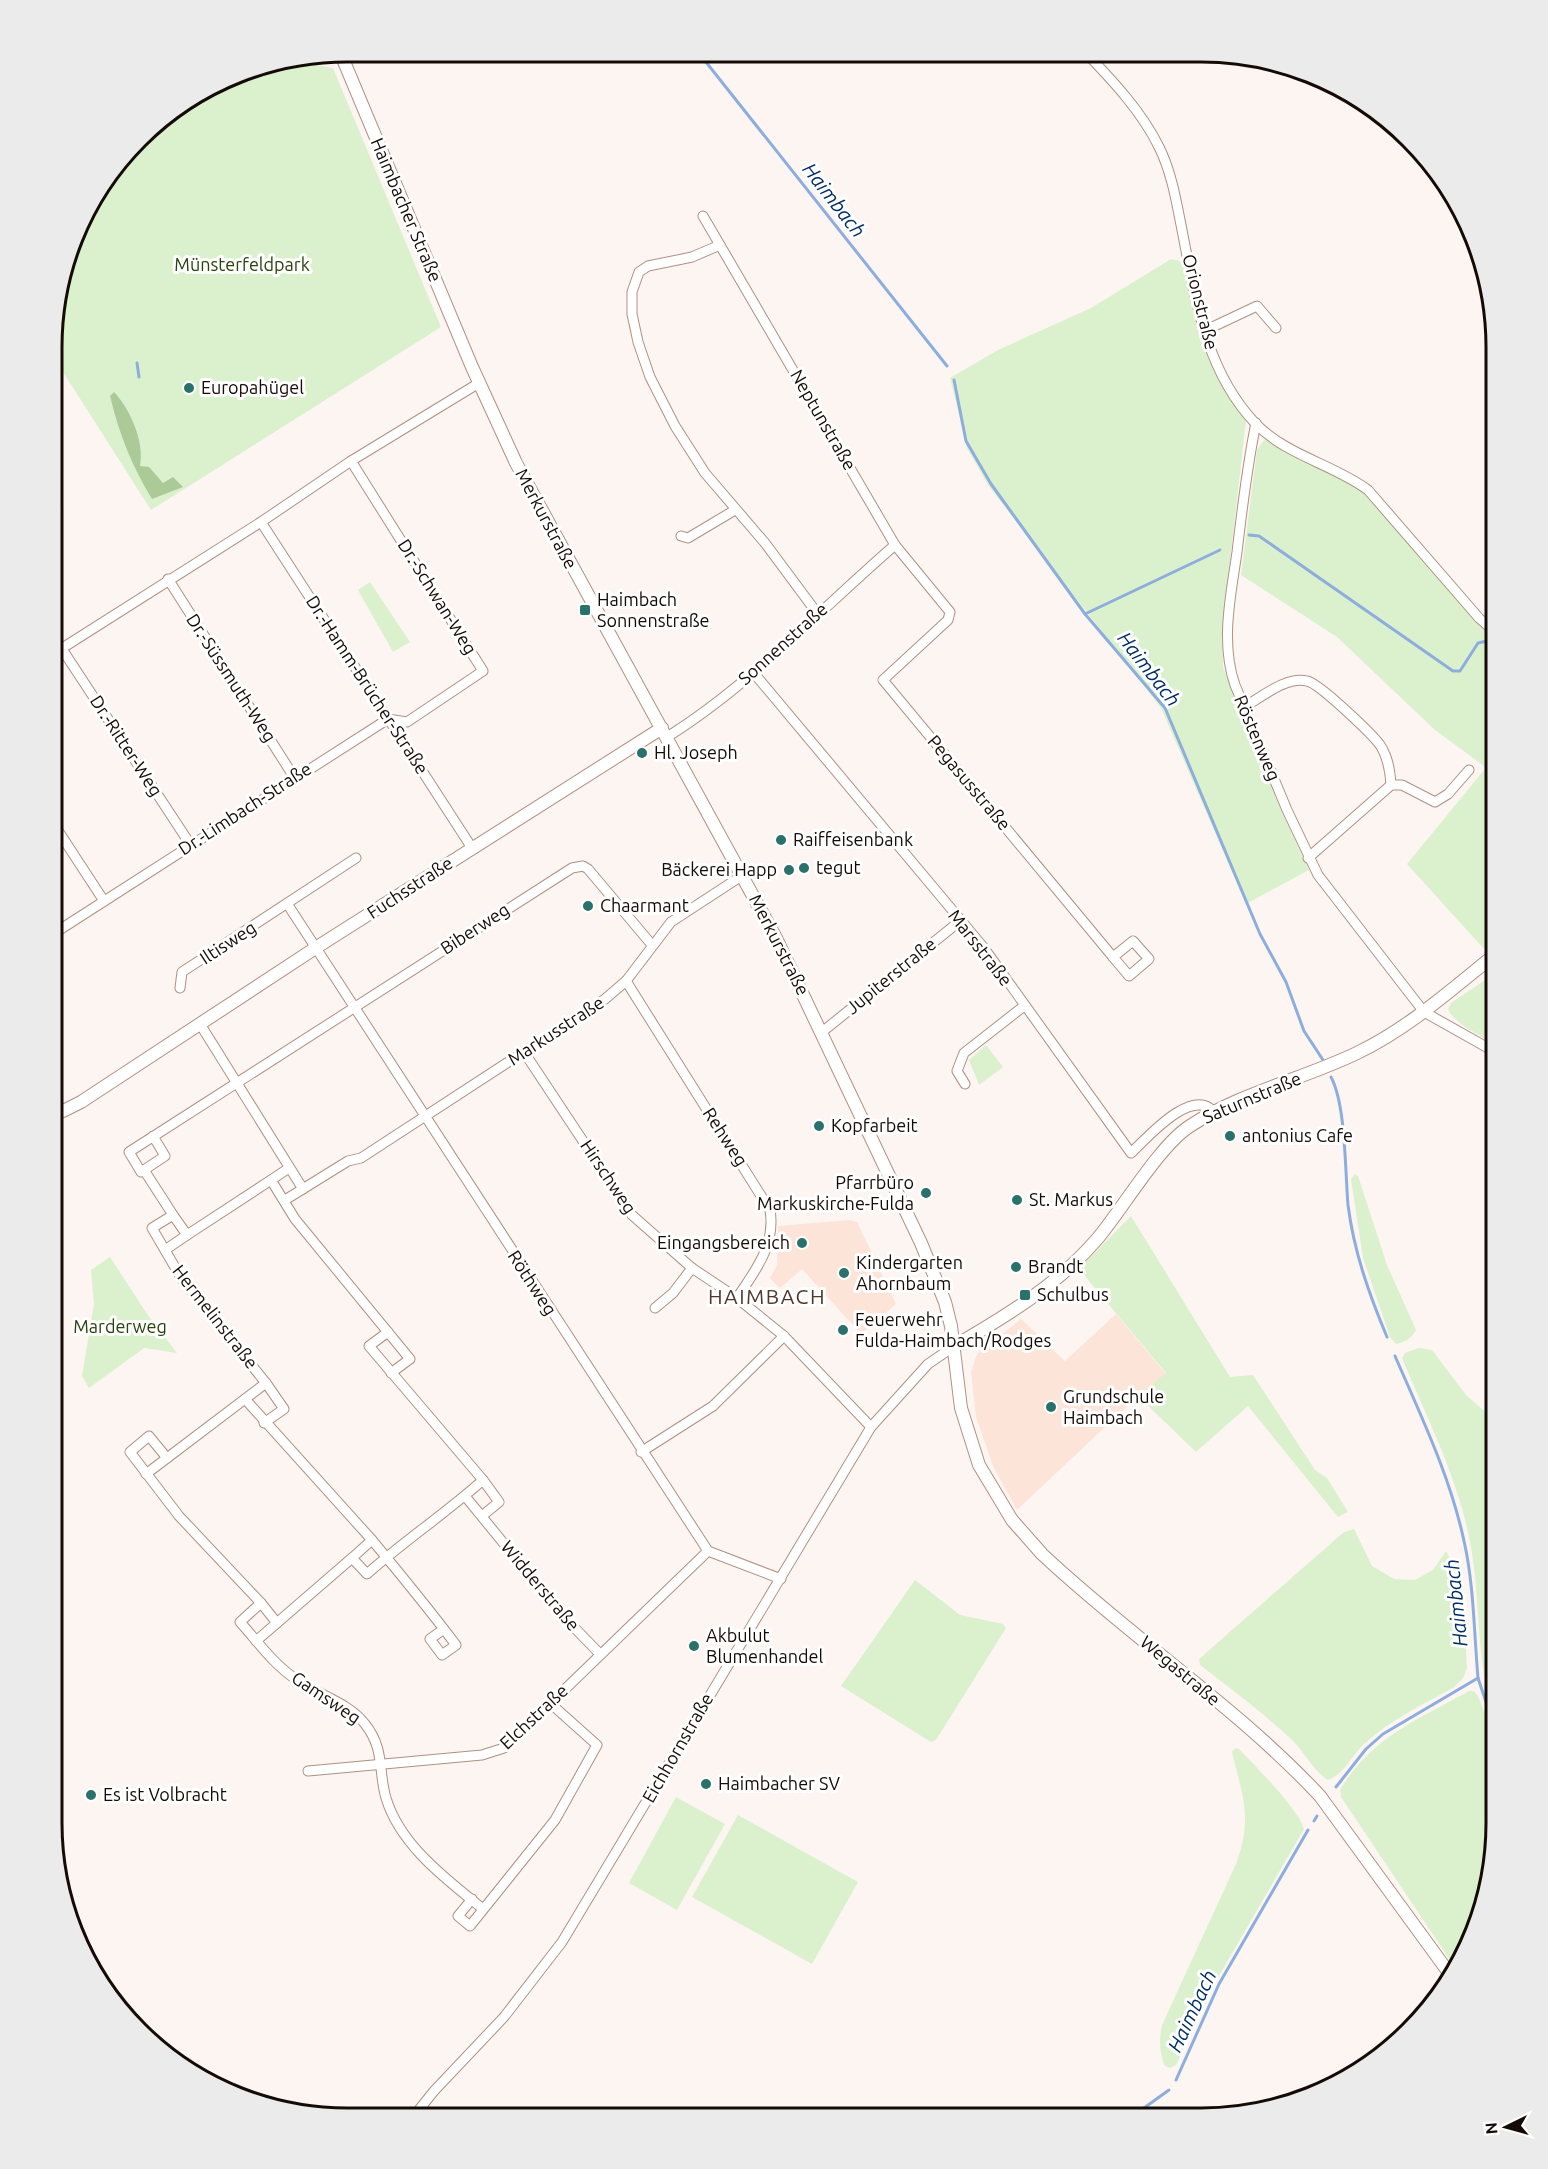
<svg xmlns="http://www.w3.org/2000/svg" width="1548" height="2169" font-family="Ubuntu,sans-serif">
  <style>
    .built { fill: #fde4d8 }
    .green { fill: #dbf1cd }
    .forest { fill: #acca97 }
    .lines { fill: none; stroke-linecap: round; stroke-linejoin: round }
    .stream { stroke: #8daedd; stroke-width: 3 }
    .street-casing { stroke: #b09082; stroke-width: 11 }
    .secondary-casing { stroke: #b09082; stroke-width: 14 }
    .street { stroke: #fff; stroke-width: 9 }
    .secondary { stroke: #fff; stroke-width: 12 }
    .poi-dot { fill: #29716a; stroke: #fff; stroke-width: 2 }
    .labels { text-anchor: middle; stroke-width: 6; stroke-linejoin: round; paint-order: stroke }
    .street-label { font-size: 18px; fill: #150b06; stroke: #fff }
    .park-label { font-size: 18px; fill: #27420c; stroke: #fff }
    .poi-label { font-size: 18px; fill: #150b06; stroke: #fff; text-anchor: start }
    .water-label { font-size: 20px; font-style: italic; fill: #012d64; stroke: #fff }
    .quarter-label { font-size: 21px; letter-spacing: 1.5px; fill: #51362a; stroke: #fff }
    .rim { fill: none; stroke: #150b06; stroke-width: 3 }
  </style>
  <rect width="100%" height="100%" fill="#fcf5f2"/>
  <!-- built -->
  <g class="built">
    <polygon points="850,1220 857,1222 896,1304 861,1334 802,1269 780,1288 770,1278 777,1265 778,1226"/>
    <polygon points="1116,1314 1166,1374 1138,1396 1017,1510 993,1466 976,1417 971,1372 977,1354 1021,1319 1065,1361"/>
  </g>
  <!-- green -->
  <g class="green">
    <polygon points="299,59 304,63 333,68 441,327 151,510 56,361 53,362 54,308 90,199 152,124 251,67"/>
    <polygon points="1171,259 1184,262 1202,340 1212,367 1246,420 1222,632 1223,667 1279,806 1309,870 1246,904 1161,708 988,485 967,448 950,378 998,350 1091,308"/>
    <polygon points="1264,440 1271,441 1364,493 1483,629 1497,639 1497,937 1484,949 1407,864 1484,770 1484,766 1435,730 1337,637 1241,575 1257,450"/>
    <polygon points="370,582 410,642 393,652 358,590"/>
    <path d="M1497,972V1045C1482,1036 1455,1025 1448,1009L1451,1003Z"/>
    <polygon points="986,1045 1003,1067 979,1085 969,1060"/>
    <path d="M1355,1174L1358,1176L1387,1265L1416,1330C1411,1339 1405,1342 1396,1344L1390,1337L1363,1258L1351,1179Z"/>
    <polygon points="1131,1216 1230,1377 1253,1375 1315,1470 1327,1478 1348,1512 1338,1517 1248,1406 1196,1452 1138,1396 1166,1373 1079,1269"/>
    <polygon points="110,1257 147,1314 177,1353 144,1348 89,1388 82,1376 94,1304 91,1270"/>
    <path d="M1419,1348L1432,1350L1466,1395L1497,1422L1496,1721C1474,1661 1482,1603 1470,1542C1458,1478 1427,1418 1402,1358L1405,1353Z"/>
    <path d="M1354,1529L1372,1566L1394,1579L1415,1580L1433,1570L1446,1551C1466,1585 1465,1629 1467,1668L1463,1678L1453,1688C1422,1705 1390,1720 1364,1744C1352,1755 1344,1775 1328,1780C1315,1773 1303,1750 1291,1739C1262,1712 1231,1689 1200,1665L1199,1659L1344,1532Z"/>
    <polygon points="915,1580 960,1615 1003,1624 1006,1628 936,1740 931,1742 841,1686"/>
    <path d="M1469,1691H1474L1478,1696L1496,1742V1842L1481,1918L1456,1969L1341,1797L1340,1790C1372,1737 1417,1720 1469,1691Z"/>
    <path d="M1236,1748L1239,1749C1255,1766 1299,1809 1304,1829L1216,1981L1176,2065L1170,2068L1165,2066C1159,2053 1159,2039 1162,2025L1236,1864C1252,1821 1244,1799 1233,1757L1232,1751Z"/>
    <polygon points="676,1797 725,1824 677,1910 629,1883"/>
    <polygon points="738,1815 858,1882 812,1964 692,1897"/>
  </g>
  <!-- forest -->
  <path class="forest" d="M114,392C130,409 145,442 140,466L149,467L163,483L173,477L183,487L152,499C132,466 119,434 110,396Z"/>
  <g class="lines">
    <!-- stream -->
    <g class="stream">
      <polyline points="698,52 947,366"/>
      <polyline points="137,363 139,377"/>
      <polyline points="954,380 966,441 991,484 1085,614 1165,708 1260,934 1286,982 1304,1031 1323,1060"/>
      <polyline points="1249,535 1259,536 1453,671 1460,671 1478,643 1487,641 1497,648"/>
      <polyline points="1085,614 1220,550"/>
      <path d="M1331,1077C1346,1105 1345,1171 1348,1205C1354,1252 1369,1294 1387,1337"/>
      <polyline points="1478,1678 1496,1732"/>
      <path d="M1336,1787L1366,1749L1383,1734L1478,1678C1474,1633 1474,1585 1464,1541C1450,1476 1421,1416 1395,1356"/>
      <polyline points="1314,1821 1317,1816"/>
      <polyline points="1176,2080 1219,1984 1308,1830"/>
      <polyline points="1130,2118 1169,2090"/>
    </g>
    <defs>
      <g id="street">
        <path d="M1086,53C1113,81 1142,112 1159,147C1171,171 1176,199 1181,225C1195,295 1204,369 1255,423C1287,456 1333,464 1368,490L1479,618L1497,634"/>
        <polyline points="703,216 895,545 950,612 948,620 883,680 1113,957"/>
        <polyline points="720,245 692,257 648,266 639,272 632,292 632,314 638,342 650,377 675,426 705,473 765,543 817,613"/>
        <polyline points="1204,331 1257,306 1276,328"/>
        <path d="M1256,423C1247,466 1242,509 1237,552C1231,595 1220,642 1235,685L1287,810L1318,875L1424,1012L1497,1053"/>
        <polyline points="351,461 483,671 407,722 388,719"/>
        <polyline points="261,522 472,848"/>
        <polyline points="681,536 688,538 735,510"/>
        <polyline points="168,579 294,777"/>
        <polyline points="62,649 190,844"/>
        <polyline points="53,654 261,522 351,461 479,383"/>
        <path d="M753,672L984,948L1131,1153C1147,1138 1192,1086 1214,1112"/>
        <path d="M1244,707C1262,697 1286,676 1307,681C1319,683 1372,734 1380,745C1388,757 1390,770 1391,785"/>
        <path d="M667,737C749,686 821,609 895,545"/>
        <polyline points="53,823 104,901"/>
        <polyline points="1308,858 1391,785 1402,785 1435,802 1448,794 1469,770"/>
        <polyline points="288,905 708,1551 781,1579"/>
        <polyline points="53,934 388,719"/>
        <polygon points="1133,941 1149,959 1129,976 1113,957"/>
        <path d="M626,981L770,1210C776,1245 755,1271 737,1298"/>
        <polyline points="180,988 182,972 356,858"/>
        <polyline points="200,1024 303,1189"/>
        <polyline points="822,1032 960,921"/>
        <polyline points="524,1052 632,1215 692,1268 737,1298 784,1336 871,1427"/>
        <polyline points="965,1084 957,1071 964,1053 1024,1006"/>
        <polyline points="153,1136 165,1156 141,1172 129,1152 572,868 583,866 588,869 652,945"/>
        <polyline points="289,1168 271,1180 295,1219 410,1359 391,1373"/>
        <polyline points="144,1170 173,1215"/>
        <polyline points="285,1200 348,1161 361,1158 605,999 626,981 671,922 743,875"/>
        <polyline points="187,1235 271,1180"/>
        <polyline points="165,1250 187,1235 173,1215 152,1228 183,1281 266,1383"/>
        <polyline points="655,1308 673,1293 692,1268"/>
        <polyline points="388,1332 369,1346 483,1480"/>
        <polyline points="245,1399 372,1540"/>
        <polyline points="641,1452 713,1406 784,1336"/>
        <polyline points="167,1458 149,1436 130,1452 179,1516 261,1603"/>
        <polyline points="146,1474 266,1383 284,1409 264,1423"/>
        <polyline points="465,1496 563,1616 600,1654"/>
        <path d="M277,1623L261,1603L240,1622C258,1642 274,1665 297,1680C319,1695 349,1703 365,1724C385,1749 378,1771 386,1798C400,1845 446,1879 483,1909"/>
        <path d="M444,1629L430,1639L442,1655L456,1645C429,1609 401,1575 372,1540L352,1558L367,1574C404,1541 446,1513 483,1480L499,1502L482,1516"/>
        <polyline points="256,1641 352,1558"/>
        <polyline points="308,1771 482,1755 504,1748 708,1551"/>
        <polyline points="472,1899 458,1916 470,1926 555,1820 597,1745 550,1703"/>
        <polyline points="414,2116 434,2091 504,2017 562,1942 871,1427 928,1364 953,1347"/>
      </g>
      <g id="secondary">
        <path d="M340,52L472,367L516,463L776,938L921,1243L945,1302L951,1326L961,1408L979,1465L1012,1520L1042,1554C1131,1638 1236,1706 1320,1796L1452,1977"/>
        <polyline points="52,1111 63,1111 81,1102 317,947 662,728"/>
        <path d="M953,1347C1006,1316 1058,1285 1098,1238C1123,1208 1160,1145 1190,1126C1240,1093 1303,1079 1357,1053C1409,1028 1452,989 1497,953"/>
      </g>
    </defs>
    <!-- street casing -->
    <use href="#street" class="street-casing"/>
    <!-- secondary casing -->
    <use href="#secondary" class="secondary-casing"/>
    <!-- street -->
    <use href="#street" class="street"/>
    <!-- secondary -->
    <use href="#secondary" class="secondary"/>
  </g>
  <!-- markers -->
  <g class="poi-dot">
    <circle cx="189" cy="388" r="6"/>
    <rect x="579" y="604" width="12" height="12" rx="3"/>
    <circle cx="642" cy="753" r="6"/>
    <circle cx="781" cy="840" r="6"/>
    <circle cx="804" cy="868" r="6"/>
    <circle cx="789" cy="870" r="6"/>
    <circle cx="588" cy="906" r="6"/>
    <circle cx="819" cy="1126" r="6"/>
    <circle cx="1230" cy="1136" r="6"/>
    <circle cx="926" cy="1193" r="6"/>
    <circle cx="1017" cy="1200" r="6"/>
    <circle cx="802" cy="1243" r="6"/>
    <circle cx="1016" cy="1267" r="6"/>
    <circle cx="844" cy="1273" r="6"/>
    <rect x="1019" y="1289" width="12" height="12" rx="3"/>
    <circle cx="843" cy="1330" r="6"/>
    <circle cx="1051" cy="1407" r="6"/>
    <circle cx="694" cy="1646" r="6"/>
    <circle cx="706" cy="1784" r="6"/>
    <circle cx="91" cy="1795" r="6"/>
  </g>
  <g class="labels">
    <!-- street labels -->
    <g class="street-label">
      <text transform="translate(406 210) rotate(67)" y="6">Haimbacher Straße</text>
      <text transform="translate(1200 302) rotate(76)" y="6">Orionstraße</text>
      <text transform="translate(823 420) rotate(60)" y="6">Neptunstraße</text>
      <text transform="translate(546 519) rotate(62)" y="6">Merkurstraße</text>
      <text transform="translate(437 597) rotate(58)" y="6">Dr.-Schwan-Weg</text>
      <text transform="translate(783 644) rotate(-42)" y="6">Sonnenstraße</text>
      <text transform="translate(231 678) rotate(57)" y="6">Dr.-Süssmuth-Weg</text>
      <text transform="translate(367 685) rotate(57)" y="6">Dr.-Hamm-Brücher-Straße</text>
      <text transform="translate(1257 738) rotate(67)" y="6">Röstenweg</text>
      <text transform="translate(126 746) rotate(57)" y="6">Dr.-Ritter-Weg</text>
      <text transform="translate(969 783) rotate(50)" y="6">Pegasusstraße</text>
      <text transform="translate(245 809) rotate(-33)" y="6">Dr.-Limbach-Straße</text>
      <text transform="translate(410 888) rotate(-33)" y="6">Fuchsstraße</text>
      <text transform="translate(475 929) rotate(-33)" y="6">Biberweg</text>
      <text transform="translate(228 943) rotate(-33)" y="6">Iltisweg</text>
      <text transform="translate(779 945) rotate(63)" y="6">Merkurstraße</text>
      <text transform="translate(980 948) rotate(52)" y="6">Marsstraße</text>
      <text transform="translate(891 976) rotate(-39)" y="6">Jupiterstraße</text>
      <text transform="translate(556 1031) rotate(-33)" y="6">Markusstraße</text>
      <text transform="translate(1252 1098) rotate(-23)" y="6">Saturnstraße</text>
      <text transform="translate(725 1137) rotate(57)" y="6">Rehweg</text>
      <text transform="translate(608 1177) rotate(56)" y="6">Hirschweg</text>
      <text transform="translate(532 1283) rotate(57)" y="6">Röthweg</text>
      <text transform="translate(215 1317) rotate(52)" y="6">Hermelinstraße</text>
      <text transform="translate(540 1586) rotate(50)" y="6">Widderstraße</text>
      <text transform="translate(1180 1671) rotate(40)" y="6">Wegastraße</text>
      <text transform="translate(326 1698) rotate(34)" y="6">Gamsweg</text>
      <text transform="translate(534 1717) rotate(-43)" y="6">Elchstraße</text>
      <text transform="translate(678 1748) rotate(-60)" y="6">Eichhornstraße</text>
    </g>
    <!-- park labels -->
    <g class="park-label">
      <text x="242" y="271">Münsterfeldpark</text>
      <text x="120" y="1333">Marderweg</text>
    </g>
    <!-- poi labels -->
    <g class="poi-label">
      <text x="201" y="394">Europahügel</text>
      <text x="597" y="606">Haimbach<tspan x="597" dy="21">Sonnenstraße</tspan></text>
      <text x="654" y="759">Hl. Joseph</text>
      <text x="793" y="846">Raiffeisenbank</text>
      <text x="816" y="874">tegut</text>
      <text x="777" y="876" text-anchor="end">Bäckerei Happ</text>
      <text x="600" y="912">Chaarmant</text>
      <text x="831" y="1132">Kopfarbeit</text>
      <text x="1242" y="1142">antonius Cafe</text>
      <text x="914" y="1189" text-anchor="end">Pfarrbüro<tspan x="914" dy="21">Markuskirche-Fulda</tspan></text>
      <text x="1029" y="1206">St. Markus</text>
      <text x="790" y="1249" text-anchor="end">Eingangsbereich</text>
      <text x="856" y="1269">Kindergarten<tspan x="856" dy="21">Ahornbaum</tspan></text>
      <text x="1028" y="1273">Brandt</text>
      <text x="1037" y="1301">Schulbus</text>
      <text x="855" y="1326">Feuerwehr<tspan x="855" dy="21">Fulda-Haimbach/Rodges</tspan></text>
      <text x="1063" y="1403">Grundschule<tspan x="1063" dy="21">Haimbach</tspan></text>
      <text x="706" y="1642">Akbulut<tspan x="706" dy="21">Blumenhandel</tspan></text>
      <text x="718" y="1790">Haimbacher SV</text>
      <text x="103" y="1801">Es ist Volbracht</text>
    </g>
    <!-- water labels -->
    <g class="water-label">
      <text transform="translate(834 200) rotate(52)" y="7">Haimbach</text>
      <text transform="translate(1149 669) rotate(52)" y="7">Haimbach</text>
      <text transform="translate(1456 1603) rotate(-96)" y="7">Haimbach</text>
      <text transform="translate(1192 2011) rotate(-65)" y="7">Haimbach</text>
    </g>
    <!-- quarter labels -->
    <g class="quarter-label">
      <text x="767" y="1304">HAIMBACH</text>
    </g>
  </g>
  <!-- crop -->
  <path d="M0 0H1548V2169H0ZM347 62H1201A285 285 0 0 1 1486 347V1823A285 285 0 0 1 1201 2108H347A285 285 0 0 1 62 1823V347A285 285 0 0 1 347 62Z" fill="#ecebeb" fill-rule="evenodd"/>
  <path class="rim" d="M347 62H1201A285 285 0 0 1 1486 347V1823A285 285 0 0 1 1201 2108H347A285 285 0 0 1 62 1823V347A285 285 0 0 1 347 62Z"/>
  <!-- north arrow -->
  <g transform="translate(1506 2127) rotate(265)" stroke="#ffffff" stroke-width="4.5" paint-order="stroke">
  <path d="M0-4.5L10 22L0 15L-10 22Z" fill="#150b06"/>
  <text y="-9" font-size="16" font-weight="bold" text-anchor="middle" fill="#150b06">N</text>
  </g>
</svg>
